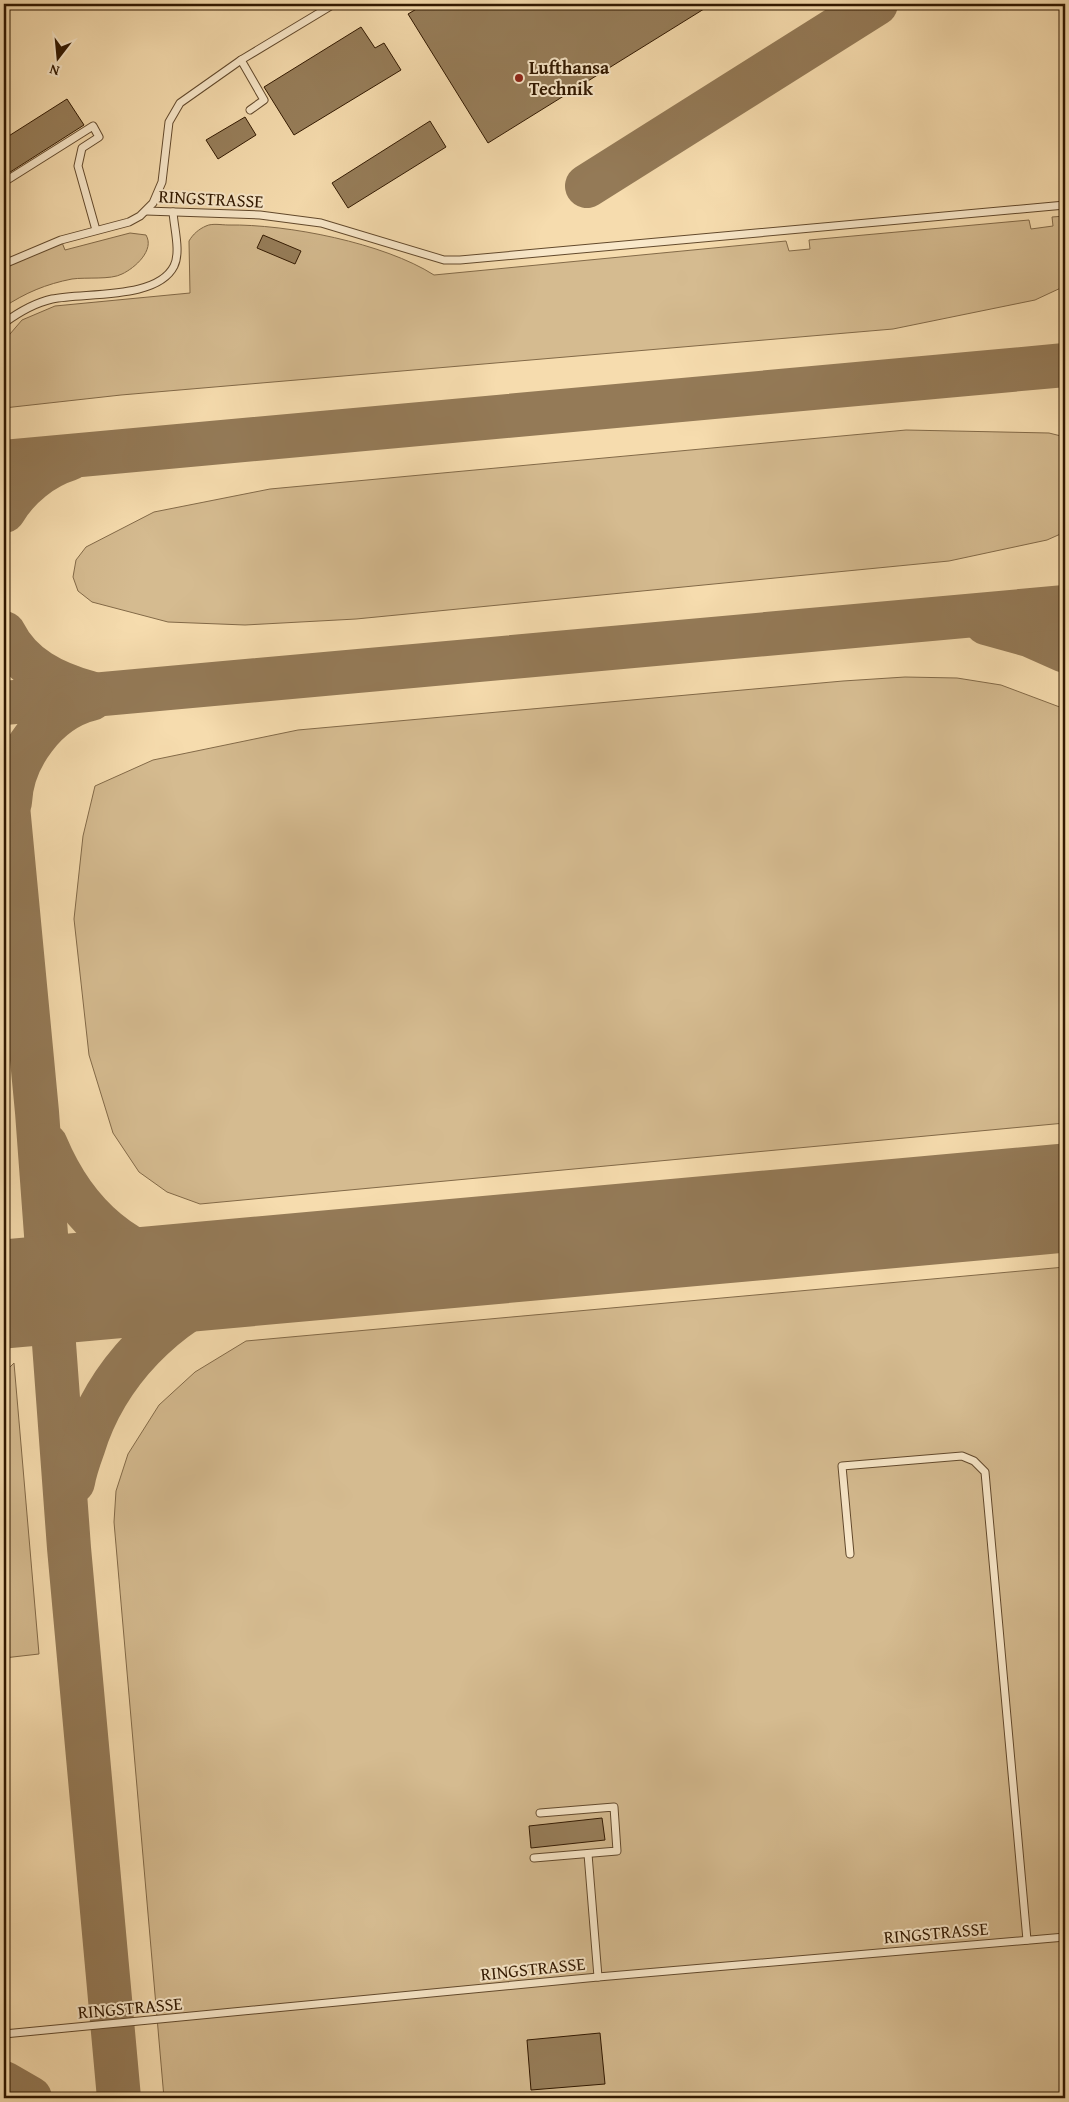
<svg xmlns="http://www.w3.org/2000/svg" width="1069" height="2102" font-family="'Gentium Book Plus',serif">
  <style>
    .green { fill: #d5bb90; stroke: #836a48 }
    .lines { fill: none; stroke-linecap: round; stroke-linejoin: round }
    .taxiway { stroke: #947a57; stroke-width: 44 }
    .runway { stroke: #947a57; stroke-width: 109 }
    .building { fill: #977e5a; stroke: #311800 }
    .service-casing { stroke: #62492c; stroke-width: 9 }
    .service { stroke: #f9e8ca; stroke-width: 7 }
    .poi-dot { fill: #8f2418; stroke: #f9e8ca; stroke-width: 2 }
    .labels { text-anchor: middle; stroke-width: 4; stroke-linejoin: round; paint-order: stroke }
    .poi-label { font-size: 18px; font-weight: bold; fill: #311800; stroke: #f9e8ca; text-anchor: start }
    .street-label { font-size: 18px; fill: #311800; stroke: #f9e8ca }
  </style>
  <rect width="100%" height="100%" fill="#f6dcae"/>
  <filter id="stains"><feTurbulence type="fractalNoise" baseFrequency=".004" numOctaves="4"/><feColorMatrix values="0 0 0 0 .2 0 0 0 0 .09 0 0 0 0 .02 0 0 0 .5 -.17"/></filter>
  <radialGradient id="worn" r=".72"><stop offset=".6" stop-color="#630" stop-opacity="0"/><stop offset="1" stop-color="#630" stop-opacity=".3"/></radialGradient>
  <!-- green -->
  <g class="green">
    <path d="M1065,216V286L1035,300L893,329L121,395L4,408V341L22,320L55,306L190,293L189,241C193,234 199,229 206,226C212,223 222,225 228,225C287,224 384,243 434,275L786,241L789,251L810,249L809,240L1029,220L1031,229L1053,226L1052,217Z"/>
    <path d="M130,233L146,235C155,250 135,268 122,274C111,280 86,277 72,279C46,284 25,293 4,307V264L61,240L65,250Z"/>
    <polygon points="906,430 1049,433 1065,437 1065,532 1047,540 949,561 356,619 245,625 168,622 92,602 78,591 73,577 76,560 86,547 154,512 270,489"/>
    <polygon points="905,677 957,678 1001,685 1065,709 1065,1123 200,1204 167,1192 139,1172 113,1133 89,1055 74,919 83,836 95,786 153,760 298,730 843,681"/>
    <polygon points="1065,1267 1065,2098 164,2098 114,1522 116,1491 128,1454 159,1405 195,1372 246,1341"/>
    <polygon points="14,1363 39,1654 4,1658 4,1373"/>
  </g>
  <g class="lines">
    <!-- taxiway -->
    <g class="taxiway">
      <polyline points="587,186 876,4"/>
      <polyline points="4,462 1065,365"/>
      <path d="M4,511C18,487 43,467 69,459"/>
      <polyline points="986,623 1029,635 1065,651"/>
      <path d="M4,633C21,667 54,683 90,693"/>
      <polyline points="4,703 1065,607"/>
      <polyline points="4,764 37,1112 69,1548 119,2098"/>
      <path d="M10,802C12,758 46,710 91,699"/>
      <path d="M46,1145C75,1214 124,1260 200,1271"/>
      <polyline points="4,1298 437,1258"/>
      <path d="M73,1482C75,1470 79,1459 83,1448C106,1373 166,1312 239,1284"/>
      <polyline points="4,2083 30,2098"/>
    </g>
    <!-- runway -->
    <polyline class="runway" points="4,1294 1065,1198"/>
  </g>
  <!-- building -->
  <g class="building">
    <polygon points="425,4 712,4 488,143 408,14"/>
    <polygon points="361,27 375,48 384,43 401,70 294,135 264,87"/>
    <polygon points="67,99 84,125 4,176 4,139"/>
    <polygon points="245,117 256,135 218,159 206,140"/>
    <polygon points="430,121 446,147 348,208 332,183"/>
    <polygon points="263,235 301,251 295,264 257,248"/>
    <polygon points="602,1818 605,1840 531,1848 529,1826"/>
    <polygon points="600,2033 605,2084 531,2090 527,2040"/>
  </g>
  <g class="lines">
    <defs>
      <g id="service">
        <polyline points="241,60 264,100 250,110"/>
        <polyline points="4,182 93,126 99,137 82,148 78,166 96,230"/>
        <polyline points="146,211 260,215 321,223 444,260 460,260 1065,205"/>
        <polyline points="4,264 61,240 129,222 140,216 153,203 162,182 169,122 180,103 241,60 334,4"/>
        <path d="M4,323C19,312 34,303 52,299C85,292 157,300 174,266C181,252 174,228 173,212"/>
        <polyline points="850,1554 842,1466 962,1456 974,1461 985,1472 1027,1940"/>
        <polyline points="588,1854 598,1977"/>
        <polyline points="534,1858 617,1851 614,1807 540,1813"/>
        <polyline points="4,2034 598,1977 1065,1937"/>
      </g>
    </defs>
    <!-- service casing -->
    <use href="#service" class="service-casing"/>
    <!-- service -->
    <use href="#service" class="service"/>
  </g>
  <!-- markers -->
  <circle class="poi-dot" cx="519" cy="78" r="5"/>
  <g class="labels">
    <!-- poi labels -->
    <g class="poi-label">
      <text x="529" y="74">Lufthansa<tspan x="529" dy="21">Technik</tspan></text>
    </g>
    <!-- street labels -->
    <g class="street-label">
      <text transform="translate(211 199) rotate(3)" y="6">RINGSTRASSE</text>
      <text transform="translate(936 1933) rotate(-5)" y="6">RINGSTRASSE</text>
      <text transform="translate(533 1969) rotate(-6)" y="6">RINGSTRASSE</text>
      <text transform="translate(130 2008) rotate(-5)" y="6">RINGSTRASSE</text>
    </g>
  </g>
  <!-- margin -->
  <rect width="1069" height="2102" fill="none" stroke="#f6dcae" stroke-width="20"/>
  <rect x="5" y="5" width="1059" height="2092" fill="none" stroke="#311800" stroke-width="2.5"/>
  <rect x="10" y="10" width="1049" height="2082" fill="none" stroke="#311800"/>
  <!-- north arrow -->
  <g transform="translate(58 58) rotate(196)" stroke="#f9e8ca" stroke-width="4" paint-order="stroke">
  <path d="M0-4L9 19L0 12L-9 19Z" fill="#311800"/>
  <text y="-8" font-size="14" font-weight="bold" text-anchor="middle" fill="#311800">N</text>
  </g>
  <rect width="100%" height="100%" filter="url(#stains)"/>
  <rect width="100%" height="100%" fill="url(#worn)"/>
</svg>
